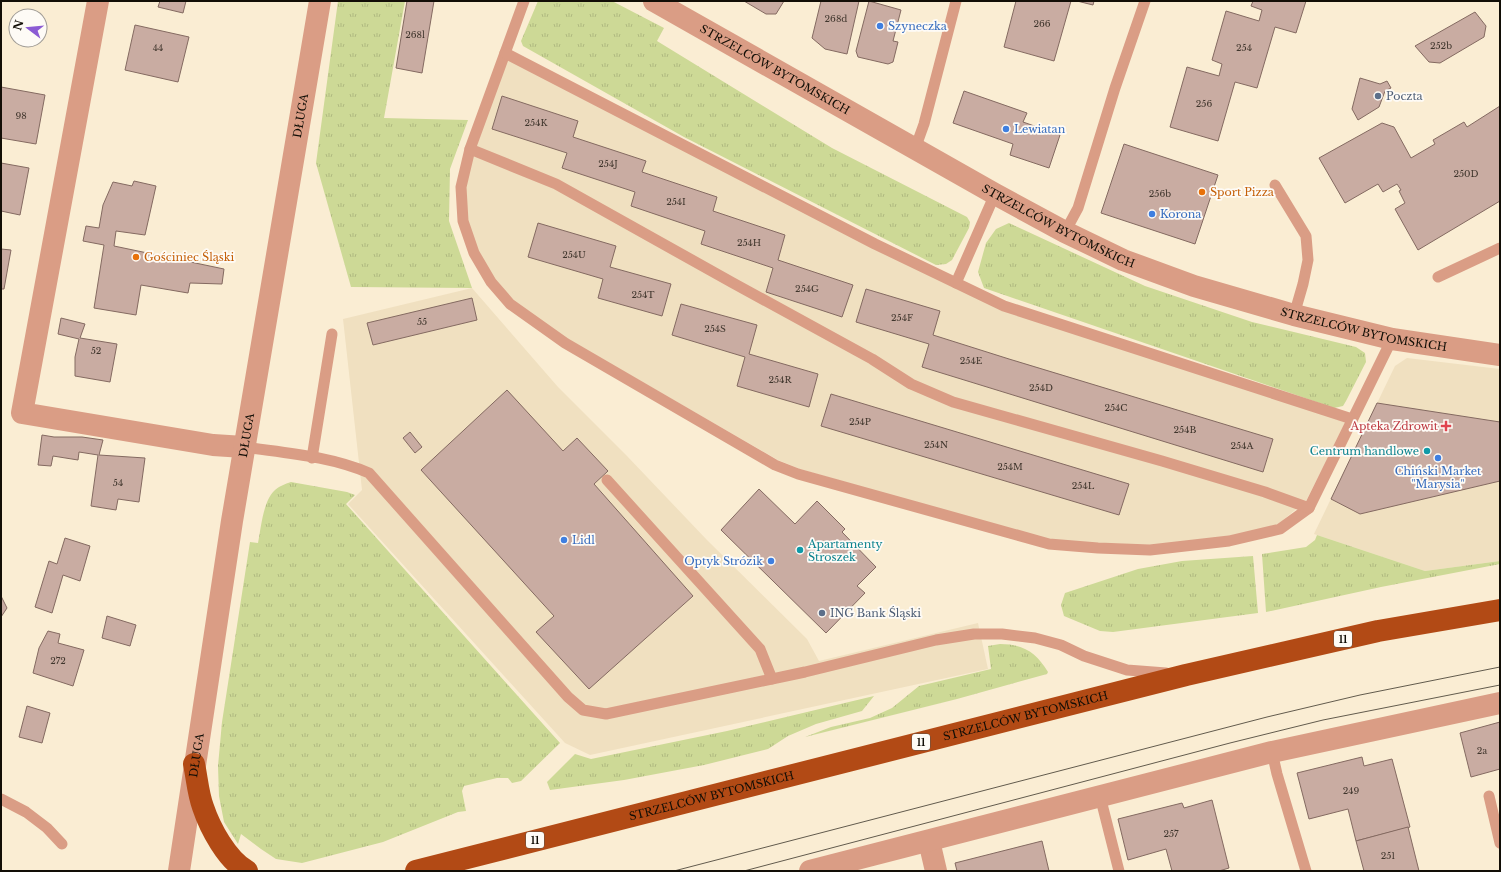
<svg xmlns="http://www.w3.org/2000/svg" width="1501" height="872" font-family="'Libre Baskerville',serif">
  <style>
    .built { fill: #f0e0c0 }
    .grass { fill: url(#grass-tufts) }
    .building { fill: #c9aca2; stroke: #846a61 }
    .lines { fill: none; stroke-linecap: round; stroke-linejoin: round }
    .service { stroke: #da9d85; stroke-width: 11 }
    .minor { stroke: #da9d85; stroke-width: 22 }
    .tertiary { stroke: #da9d85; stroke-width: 22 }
    .trunk { stroke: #b24a15; stroke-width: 22 }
    .tram { stroke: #625b4d; stroke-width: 1 }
    .shop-dot { fill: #3f7fe0; stroke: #fefbf6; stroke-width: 1.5 }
    .service-dot { fill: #5c6f8a; stroke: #fefbf6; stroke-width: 1.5 }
    .food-dot { fill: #e8710a; stroke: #fefbf6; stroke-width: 1.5 }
    .health-dot { fill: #e0444e; stroke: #fefbf6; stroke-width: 1.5 }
    .culture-dot { fill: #0f9aa8; stroke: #fefbf6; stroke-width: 1.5 }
    .labels { text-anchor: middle; stroke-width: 3.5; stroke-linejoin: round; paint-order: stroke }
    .number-label { font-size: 9px; fill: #40362d }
    .shield { fill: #fefbf6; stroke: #59554e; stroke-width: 1 }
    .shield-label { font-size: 10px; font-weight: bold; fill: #120e06 }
    .shop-label { font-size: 11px; fill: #366cbe; stroke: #fefbf6; text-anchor: start }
    .street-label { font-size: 11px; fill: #120e06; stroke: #fefbf6 }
    .service-label { font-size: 11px; fill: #4e5e75; stroke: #fefbf6; text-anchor: start }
    .food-label { font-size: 11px; fill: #c56008; stroke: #fefbf6; text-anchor: start }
    .health-label { font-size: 11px; fill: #be3a42; stroke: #fefbf6; text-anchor: end }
    .culture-label { font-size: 11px; fill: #0d838f; stroke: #fefbf6; text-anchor: end }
  </style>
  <defs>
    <pattern id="grass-tufts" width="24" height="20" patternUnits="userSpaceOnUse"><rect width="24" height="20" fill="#cdd996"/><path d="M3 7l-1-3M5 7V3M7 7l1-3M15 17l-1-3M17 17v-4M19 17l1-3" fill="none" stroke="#afb980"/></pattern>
  </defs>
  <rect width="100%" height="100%" fill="#faedd3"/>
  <!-- built -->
  <g class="built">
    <polygon points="507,55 955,286 1346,421 1306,501 1277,525 1228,537 1153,545 1050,541 800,469 778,460 566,338 513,302 493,281 476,252 466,219 463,188"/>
    <polygon points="472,288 558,387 627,456 707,540 807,639 819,661 978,623 988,669 590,755 565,743 348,504 362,490 343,319"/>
    <polygon points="1407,358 1500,369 1500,561 1425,571 1314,534 1395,366"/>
  </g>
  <!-- grass -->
  <g class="grass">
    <polygon points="338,1 405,1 384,118 468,120 450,169 449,221 472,288 351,287 316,163"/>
    <polygon points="538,1 612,1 664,28 657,41 832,148 967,217 970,222 969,228 952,260 946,264 936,265 684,137 523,46 521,41"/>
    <polygon points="1009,223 1145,286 1252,322 1356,347 1365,353 1366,362 1346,401 1343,406 1334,408 984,288 978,272 986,243 996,229"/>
    <path d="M291,482L347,492L355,495L346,504L560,743L521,781L512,783L508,778H497L464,786L462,791L466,811L458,812L383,842L302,863L276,859L261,849L241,834L238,844L224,822L219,796L218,766L222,722L250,542L258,543C261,528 263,502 274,491C279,486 285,484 291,482Z"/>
    <polygon points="1317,535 1425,571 1500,561 1500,564 1381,587 1266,612 1262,554 1306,547 1315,540"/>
    <polygon points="1253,556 1258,613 1113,632 1100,631 1064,616 1061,605 1065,593 1138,569 1182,561"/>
    <path d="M1000,644C1023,644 1036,652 1048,672L1047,674L957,699L805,737L831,727L870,718L892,708L919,686L991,669L988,646Z"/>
    <polygon points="874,696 862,711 816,724 788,736 768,749 704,765 624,780 550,790 547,782 575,754 591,759 727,731"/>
  </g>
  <!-- building -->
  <g class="building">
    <polygon points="160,1 186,1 183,13 158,7"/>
    <polygon points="407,1 434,1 422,73 396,68"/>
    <polygon points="744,1 784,1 776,14 766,14"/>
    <polygon points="821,1 859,1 847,54 825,49 812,38"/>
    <polygon points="869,1 901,10 893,41 898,42 893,62 888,64 858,57 856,51"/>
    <polygon points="1016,1 1071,1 1054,61 1004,47"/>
    <polygon points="1077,1 1094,1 1093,5"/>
    <polygon points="1253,1 1306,1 1296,33 1275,27 1257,88 1235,82 1218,141 1170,127 1187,67 1219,76 1222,64 1212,60 1226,11 1259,21 1262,10 1251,6"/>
    <polygon points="1475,12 1486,26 1484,37 1440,63 1429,62 1415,46"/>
    <polygon points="135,25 189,37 178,82 125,70"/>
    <polygon points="1360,78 1380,84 1387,81 1391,88 1385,91 1379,107 1358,120 1352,109"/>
    <polygon points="1,87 45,95 36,144 1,138"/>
    <polygon points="964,91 1027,113 1023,122 1060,135 1049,168 1010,155 1013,144 953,123"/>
    <polygon points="502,96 578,121 573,137 646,161 642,172 717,197 713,211 785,235 778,260 853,285 842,317 766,292 773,268 701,244 705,231 631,206 635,192 562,168 567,153 492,129"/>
    <polygon points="1500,106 1500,201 1418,250 1395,209 1405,203 1399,191 1401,190 1397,184 1383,192 1378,184 1345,203 1319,158 1382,123 1394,127 1411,158 1435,144 1433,140 1464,122 1467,127"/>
    <polygon points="1124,144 1218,175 1195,244 1101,213"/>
    <polygon points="1,163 29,168 20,215 1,211"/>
    <polygon points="134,181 156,186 145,235 116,231 114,246 224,269 222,284 190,283 188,293 141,285 136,315 94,308 104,245 83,241 86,226 99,228 103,205 113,182 132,186"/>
    <polygon points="538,223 616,246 610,267 671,284 662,316 598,298 603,279 528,257"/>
    <polygon points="1,249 11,250 4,289 1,289"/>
    <polygon points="866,289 940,311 933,335 1009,359 1273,439 1263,472 922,367 929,344 856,322"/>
    <polygon points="472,298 477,320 373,345 367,323"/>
    <polygon points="681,304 757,325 749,354 818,374 809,407 737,386 745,357 672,335"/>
    <polygon points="61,318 85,324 80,338 117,344 110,382 75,376 75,357 79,339 58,334"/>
    <polygon points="507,390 563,451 577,438 608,471 594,484 693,596 589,689 536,632 554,616 421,470"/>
    <polygon points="831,394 1129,484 1119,515 821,426"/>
    <polygon points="1377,403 1500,422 1500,481 1360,514 1331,499"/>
    <polygon points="410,432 422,447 415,453 403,438"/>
    <polygon points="42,435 54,437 82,437 103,440 99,455 145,458 139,502 118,499 116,510 91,506 98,455 79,452 78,460 53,456 51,466 38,465"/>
    <polygon points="759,489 795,524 817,501 845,529 842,532 876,567 857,586 865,593 826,633 721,530"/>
    <polygon points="65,538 90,546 80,581 63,575 52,613 35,607 49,561 57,564"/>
    <polygon points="1,596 7,608 1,617"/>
    <polygon points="107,616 136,625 130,646 102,638"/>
    <polygon points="48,631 60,634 58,643 84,650 73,686 33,673 39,648"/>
    <polygon points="27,706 50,713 42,743 19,737"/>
    <polygon points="1500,722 1500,769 1471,777 1460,733"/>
    <polygon points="1362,757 1364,766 1392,759 1410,827 1356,841 1348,809 1309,819 1297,773"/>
    <polygon points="1212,800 1229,868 1219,871 1172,871 1166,849 1128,860 1118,819 1182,803 1184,808"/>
    <polygon points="1408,827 1419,871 1364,871 1356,841"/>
    <polygon points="1042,841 1049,871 957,871 955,863"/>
  </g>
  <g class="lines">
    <!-- service -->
    <g class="service">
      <polyline points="524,1 470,149 461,187 463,221 474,253 491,282 510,304 565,343 775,465 798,474 1049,544 1098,548 1150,550 1229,541 1280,529 1309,508 1392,339"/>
      <polyline points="505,53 875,244 1004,306 1352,419"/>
      <polyline points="470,149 556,184 733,283 872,359 911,384 953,402 1162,461 1265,492 1309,508"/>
      <polyline points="915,149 924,124 956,1"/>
      <polyline points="1275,185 1306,236 1308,260 1303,284 1294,315"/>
      <polyline points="1065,232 1078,208 1115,88 1145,1"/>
      <polyline points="1438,277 1500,248"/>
      <polyline points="956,283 995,194"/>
      <path d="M244,447C285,453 330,456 369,473L568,697L583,710L606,714L805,672L936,640L974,634H1002L1035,638L1061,645L1084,656L1127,670L1166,673"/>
      <polyline points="312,458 332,334"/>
      <polyline points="607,480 760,649 772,679"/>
      <polyline points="1272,752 1277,774 1306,871"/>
      <polyline points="1100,796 1119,871"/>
      <polyline points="1489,796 1500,843"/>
      <polyline points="1,799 26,812 47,828 62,844"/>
    </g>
    <!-- minor -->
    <g class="minor">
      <polyline points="98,1 22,413 213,445 244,447"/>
      <path id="s1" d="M654,1L995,194L1065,232L1123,260L1194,286L1294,315L1392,339L1500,355"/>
      <polyline points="929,841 936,871"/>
      <polyline points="810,871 1272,752 1500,703"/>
    </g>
    <!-- tertiary -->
    <path class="tertiary" id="s2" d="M179,871L232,521L320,1"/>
    <!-- trunk -->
    <g class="trunk">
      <path d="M194,764C197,778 198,794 203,807C210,828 227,860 247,871"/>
      <path id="s3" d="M416,871L1186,675L1378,631L1500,610"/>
    </g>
    <!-- tram -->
    <g class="tram">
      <polyline points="674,871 1267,717 1360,695 1500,667"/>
      <polyline points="744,871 1230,743 1323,720 1500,685"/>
    </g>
  </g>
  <!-- markers -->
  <g class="shop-dot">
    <circle cx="880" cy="26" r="4"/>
    <circle cx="1006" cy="129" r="4"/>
    <circle cx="1152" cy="214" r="4"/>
    <circle cx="1438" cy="458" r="4"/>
    <circle cx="564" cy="540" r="4"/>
    <circle cx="771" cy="561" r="4"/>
  </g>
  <g class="service-dot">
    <circle cx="1378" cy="96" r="4"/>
    <circle cx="822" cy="613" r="4"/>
  </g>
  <g class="food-dot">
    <circle cx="1202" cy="192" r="4"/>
    <circle cx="136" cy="257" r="4"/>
  </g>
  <path class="health-dot" d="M1444 420h4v4h4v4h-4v4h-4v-4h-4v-4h4z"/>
  <g class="culture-dot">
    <circle cx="1427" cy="451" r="4"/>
    <circle cx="800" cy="550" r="4"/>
  </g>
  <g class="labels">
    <!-- number labels -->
    <g class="number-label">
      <text x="836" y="22">268d</text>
      <text x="1042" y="27">266</text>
      <text x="415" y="38">268l</text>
      <text x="1441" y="49">252b</text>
      <text x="158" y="51">44</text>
      <text x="1244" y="51">254</text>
      <text x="1204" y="107">256</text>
      <text x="21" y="119">98</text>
      <text x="536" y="126">254K</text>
      <text x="608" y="167">254J</text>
      <text x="1466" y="177">250D</text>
      <text x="1160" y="197">256b</text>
      <text x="676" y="205">254I</text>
      <text x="749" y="246">254H</text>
      <text x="574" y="258">254U</text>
      <text x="807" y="292">254G</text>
      <text x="643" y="298">254T</text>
      <text x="902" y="321">254F</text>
      <text x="422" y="325">55</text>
      <text x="715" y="332">254S</text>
      <text x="96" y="354">52</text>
      <text x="971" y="364">254E</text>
      <text x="780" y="383">254R</text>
      <text x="1041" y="391">254D</text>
      <text x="1116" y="411">254C</text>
      <text x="860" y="425">254P</text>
      <text x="1185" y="433">254B</text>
      <text x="936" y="448">254N</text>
      <text x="1242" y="449">254A</text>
      <text x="1010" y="470">254M</text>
      <text x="118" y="486">54</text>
      <text x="1083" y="489">254L</text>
      <text x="58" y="664">272</text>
      <text x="1482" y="754">2a</text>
      <text x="1351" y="794">249</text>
      <text x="1171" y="837">257</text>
      <text x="1388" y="859">251</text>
    </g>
    <!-- shield labels -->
    <g class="shield">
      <rect x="1334" y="631" width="18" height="16" rx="3"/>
      <rect x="912" y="734" width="18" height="16" rx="3"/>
      <rect x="526" y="832" width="18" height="16" rx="3"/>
    </g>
    <g class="shield-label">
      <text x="1343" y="643">11</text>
      <text x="921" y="746">11</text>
      <text x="535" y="844">11</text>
    </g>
    <!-- shop labels -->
    <g class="shop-label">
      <text x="888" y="30">Szyneczka</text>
      <text x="1014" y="133">Lewiatan</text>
      <text x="1160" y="218">Korona</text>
      <text x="1438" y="475" text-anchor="middle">Chiński Market<tspan x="1438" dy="13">"Marysia"</tspan></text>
      <text x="572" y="544">Lidl</text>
      <text x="763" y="565" text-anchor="end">Optyk Strózik</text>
    </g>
    <!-- street labels -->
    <g class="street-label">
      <text dy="4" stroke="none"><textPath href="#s1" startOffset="139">STRZELCÓW BYTOMSKICH</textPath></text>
      <text dy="4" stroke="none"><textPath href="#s2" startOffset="765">DŁUGA</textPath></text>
      <text dy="4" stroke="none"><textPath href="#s1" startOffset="463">STRZELCÓW BYTOMSKICH</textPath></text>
      <text dy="4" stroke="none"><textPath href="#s1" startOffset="787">STRZELCÓW BYTOMSKICH</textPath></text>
      <text dy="4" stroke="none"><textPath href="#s2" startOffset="441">DŁUGA</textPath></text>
      <text dy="4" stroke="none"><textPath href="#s3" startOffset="629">STRZELCÓW BYTOMSKICH</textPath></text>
      <text dy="4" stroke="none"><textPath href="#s2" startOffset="117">DŁUGA</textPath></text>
      <text dy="4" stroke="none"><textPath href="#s3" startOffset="305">STRZELCÓW BYTOMSKICH</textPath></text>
    </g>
    <!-- service labels -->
    <g class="service-label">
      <text x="1386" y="100">Poczta</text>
      <text x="830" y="617">ING Bank Śląski</text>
    </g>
    <!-- food labels -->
    <g class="food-label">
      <text x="1210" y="196">Sport Pizza</text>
      <text x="144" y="261">Gościniec Śląski</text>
    </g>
    <!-- health labels -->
    <g class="health-label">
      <text x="1438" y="430">Apteka Zdrowit</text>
    </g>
    <!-- culture labels -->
    <g class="culture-label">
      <text x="1419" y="455">Centrum handlowe</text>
      <text x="808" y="548" text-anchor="start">Apartamenty<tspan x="808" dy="13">Stroszek</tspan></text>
    </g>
  </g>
  <!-- border -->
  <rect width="1501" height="872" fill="none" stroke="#120e06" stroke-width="4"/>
  <!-- north arrow -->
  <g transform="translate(28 28) rotate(286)"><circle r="19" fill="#fefbf6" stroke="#a09c96"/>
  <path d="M0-3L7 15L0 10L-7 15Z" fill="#8c5bd4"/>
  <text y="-6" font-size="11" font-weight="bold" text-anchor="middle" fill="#120e06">N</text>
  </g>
</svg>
